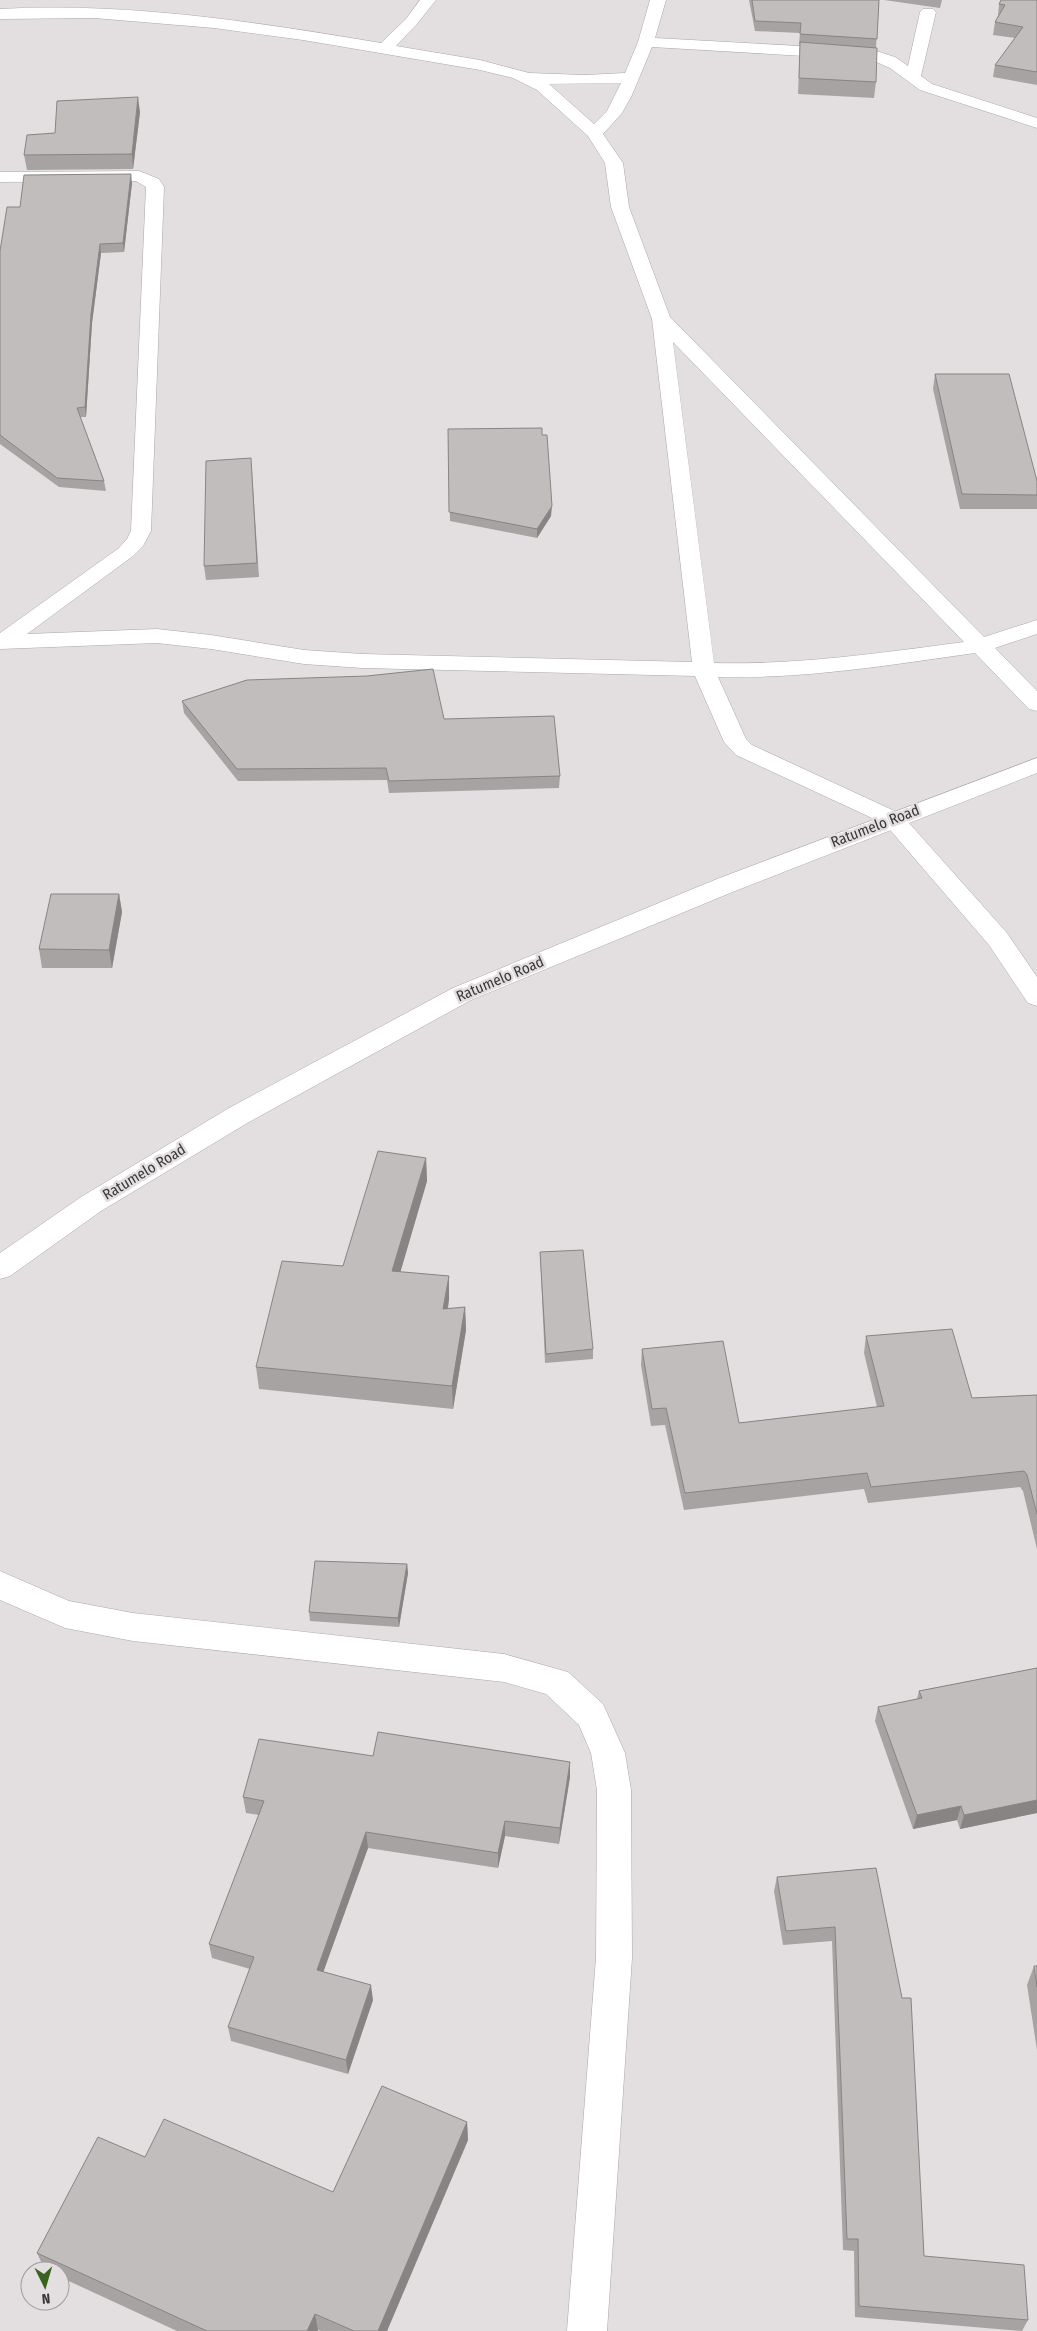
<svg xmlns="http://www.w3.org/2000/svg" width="1037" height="2331" font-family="'Fira Sans Condensed',sans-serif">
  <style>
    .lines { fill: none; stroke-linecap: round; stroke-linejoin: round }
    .street-casing { stroke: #aba7a9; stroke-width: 1 }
    .secondary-casing { stroke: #aba7a9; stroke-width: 1 }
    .street { fill: #fff; fill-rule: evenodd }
    .secondary { fill: #fff; fill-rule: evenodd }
    .wall { fill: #a7a3a3 }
    .shaded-wall { fill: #888484 }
    .building { fill: #c2bdbd; stroke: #888484 }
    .labels { text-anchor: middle; stroke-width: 5; stroke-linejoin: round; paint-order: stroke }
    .street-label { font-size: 15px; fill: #393738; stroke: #e3dfe1 }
  </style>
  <rect width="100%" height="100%" fill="#e3dfe1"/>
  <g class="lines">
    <defs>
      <g id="street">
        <path d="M420,0H436L416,25L396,46L480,60L529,73L585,75L625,73L638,42L650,0H666L655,38L873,50L895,57L908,66L920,12L923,9H933L936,12L921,76L932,84L1037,118V128L920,90L890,68L872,60L652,47L632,95L622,113L603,134L623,163L629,207L670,317L984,637L1037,620V634L995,648L1037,691V711L1029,709L975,653C890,665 805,679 718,677L746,739L752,745L901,814L1007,933L1037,977V1006L1028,1003L989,945L885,824L736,755L724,742L695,676L362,668L304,664L211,649L157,643L0,649V633L119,548L127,539L131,531L146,187L136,181L0,182V172L139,171L159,179L164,187L151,531L143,546L133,556L27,634L157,629L211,635L304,650L362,654L692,662L652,319L611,207L605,163L588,136L537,90L513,78L480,70L303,40L214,28L94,18L0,19V9C128,2 256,22 381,43L406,19ZM621,83L607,111L594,124L549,84ZM673,342L964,642C881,653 798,665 714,663Z"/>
        <polygon points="0,1571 69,1601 133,1613 504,1654 568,1672 603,1704 625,1753 631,1790 632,1958 607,2331 567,2331 596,1958 597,1790 591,1753 579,1725 546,1694 504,1682 133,1641 65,1628 0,1600"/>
      </g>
      <polygon id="secondary" points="1037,758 1037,773 735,891 471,1000 249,1122 101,1211 10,1276 0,1279 0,1253 81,1197 229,1108 453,988 717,879"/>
    </defs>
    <!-- street casing -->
    <use href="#street" class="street-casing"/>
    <!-- secondary casing -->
    <use href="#secondary" class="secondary-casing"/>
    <!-- street -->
    <use href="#street" class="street"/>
    <!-- secondary -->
    <use href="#secondary" class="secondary"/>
  </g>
  <!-- wall -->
  <g class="wall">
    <polygon points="749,0 879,0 876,47 876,82 874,98 798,94 800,44 799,44 800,33 755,31"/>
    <polygon points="884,0 942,0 940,8"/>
    <polygon points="1037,0 1037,85 993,77 995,65 1015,38 993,35 995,22 998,16 999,4"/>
    <polygon points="140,112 133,169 27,170 24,155 55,133"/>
    <polygon points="132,183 124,252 101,253 92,323 86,417 80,417 104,481 106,491 59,487 0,444 0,251 20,207"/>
    <polygon points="935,374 1037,481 1037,509 960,509 933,389"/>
    <polygon points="448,429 551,516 537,538 450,521"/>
    <polygon points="252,472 259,577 206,580 204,566"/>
    <polygon points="182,701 444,719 560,776 559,788 389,793 387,780 238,781 184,713"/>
    <polygon points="119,894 122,912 112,968 42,968 39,949"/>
    <polygon points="426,1158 427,1181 400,1272 449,1276 449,1299 448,1309 465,1307 466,1330 453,1409 259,1389 256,1367 343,1266"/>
    <polygon points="540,1252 593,1349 593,1359 545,1363"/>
    <polygon points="866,1336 972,1398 1037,1395 1037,1549 1023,1491 1020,1487 868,1503 864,1489 684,1510 665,1425 651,1426 641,1365 642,1349 739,1423 877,1407 864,1353"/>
    <polygon points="407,1564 408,1573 399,1627 310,1621 309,1612"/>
    <polygon points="1037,1668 1037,1813 960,1829 957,1820 913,1829 875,1721 878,1707 917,1699 919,1691"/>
    <polygon points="373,1756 570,1762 570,1777 559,1844 505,1836 498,1868 368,1848 323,1972 373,2000 348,2074 231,2041 228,2027 250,1969 212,1958 209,1944 259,1815 246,1813 243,1797"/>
    <polygon points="876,1868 924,2256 1028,2320 1022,2331 855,2317 854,2251 843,2250 832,1941 783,1945 774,1891 777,1877"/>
    <polygon points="1034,1966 1037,1966 1037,2050 1027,1985"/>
    <polygon points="467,2122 468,2140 387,2331 321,2331 318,2330 318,2331 177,2331 60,2277 60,2271 47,2271 45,2270 37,2253 145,2157 333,2192"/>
  </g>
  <!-- shaded-wall -->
  <g class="shaded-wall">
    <polygon points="138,97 140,112 133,169 132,154"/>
    <polygon points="131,174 132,183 124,252 123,243"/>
    <polygon points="100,244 101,253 92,323 86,417 85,407 91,314"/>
    <polygon points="552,506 551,516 537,538 537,529"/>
    <polygon points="119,894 122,912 112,968 109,950"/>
    <polygon points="426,1158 427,1181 394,1294 392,1271"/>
    <polygon points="449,1276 449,1299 444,1332 443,1309"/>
    <polygon points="465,1307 466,1330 453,1409 452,1386"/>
    <polygon points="407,1564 408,1573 399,1627 398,1618"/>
    <polygon points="570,1762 570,1777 559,1844 560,1828"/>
    <polygon points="1037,1800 1037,1813 960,1829 964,1815"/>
    <polygon points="961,1806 957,1820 913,1829 917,1815"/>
    <polygon points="505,1821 505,1836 498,1868 498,1853"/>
    <polygon points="366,1832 368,1848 319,1984 317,1970"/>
    <polygon points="371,1985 373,2000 348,2074 346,2060"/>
    <polygon points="467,2122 468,2140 387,2331 378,2331"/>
    <polygon points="315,2314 318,2330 318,2331 307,2331"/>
  </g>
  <!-- building -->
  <g class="building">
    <polygon points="752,0 879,0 877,39 800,34 801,23 755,21"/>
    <polygon points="1001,0 1037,0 1037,72 995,65 1023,27 995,22 1005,5 999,4"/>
    <polygon points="800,42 877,48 876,82 799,78"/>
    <polygon points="138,97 132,154 24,155 27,135 55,133 57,101"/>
    <polygon points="131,174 123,243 100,244 91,314 85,407 77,408 104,481 57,478 0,435 0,251 7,207 20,207 24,175"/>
    <polygon points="935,374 1009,374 1037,481 1037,495 962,494"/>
    <polygon points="542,428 542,435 547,435 552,506 537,529 449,512 448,429"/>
    <polygon points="251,458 257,563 204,566 206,461"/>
    <polygon points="433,669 444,719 554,716 560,776 389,781 386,768 237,769 182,701 247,680 367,676"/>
    <polygon points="51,894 119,894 109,950 39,949"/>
    <polygon points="378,1151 426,1158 392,1271 449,1276 443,1309 465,1307 452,1386 256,1367 282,1261 343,1266"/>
    <polygon points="583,1250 593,1349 546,1354 540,1252"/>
    <polygon points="952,1329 972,1398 1037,1395 1037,1514 1027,1475 1024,1471 871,1487 867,1473 685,1493 666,1408 652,1409 642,1349 723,1341 739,1423 884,1406 866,1336"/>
    <polygon points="315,1561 407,1564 398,1618 309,1612"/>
    <polygon points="1037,1668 1037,1800 964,1815 961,1806 917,1815 878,1707 922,1698 919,1691"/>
    <polygon points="378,1732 570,1762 560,1828 505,1821 498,1853 366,1832 317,1970 371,1985 346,2060 228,2027 254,1957 209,1944 264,1801 243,1797 259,1739 373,1756"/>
    <polygon points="876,1868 902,1998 911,1998 924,2256 1024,2265 1028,2320 859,2306 858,2239 847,2239 835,1927 786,1931 777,1877"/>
    <polygon points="1034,1966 1037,1966 1037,1987"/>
    <polygon points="382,2086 467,2122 378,2331 354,2331 315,2314 307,2331 207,2331 37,2253 98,2137 145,2157 164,2119 333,2192"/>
  </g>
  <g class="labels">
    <!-- street labels -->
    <g class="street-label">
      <text transform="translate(875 826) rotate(-21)" y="5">Ratumelo Road</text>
      <text transform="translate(500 979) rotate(-23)" y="5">Ratumelo Road</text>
      <text transform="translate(144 1172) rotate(-31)" y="5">Ratumelo Road</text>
    </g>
  </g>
  <!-- north arrow -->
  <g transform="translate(45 2286) rotate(175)"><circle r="24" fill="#e3dfe1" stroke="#9f9c9d"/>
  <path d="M0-4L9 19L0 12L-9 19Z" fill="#38631f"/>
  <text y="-8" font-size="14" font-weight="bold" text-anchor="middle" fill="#393738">N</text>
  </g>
</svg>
